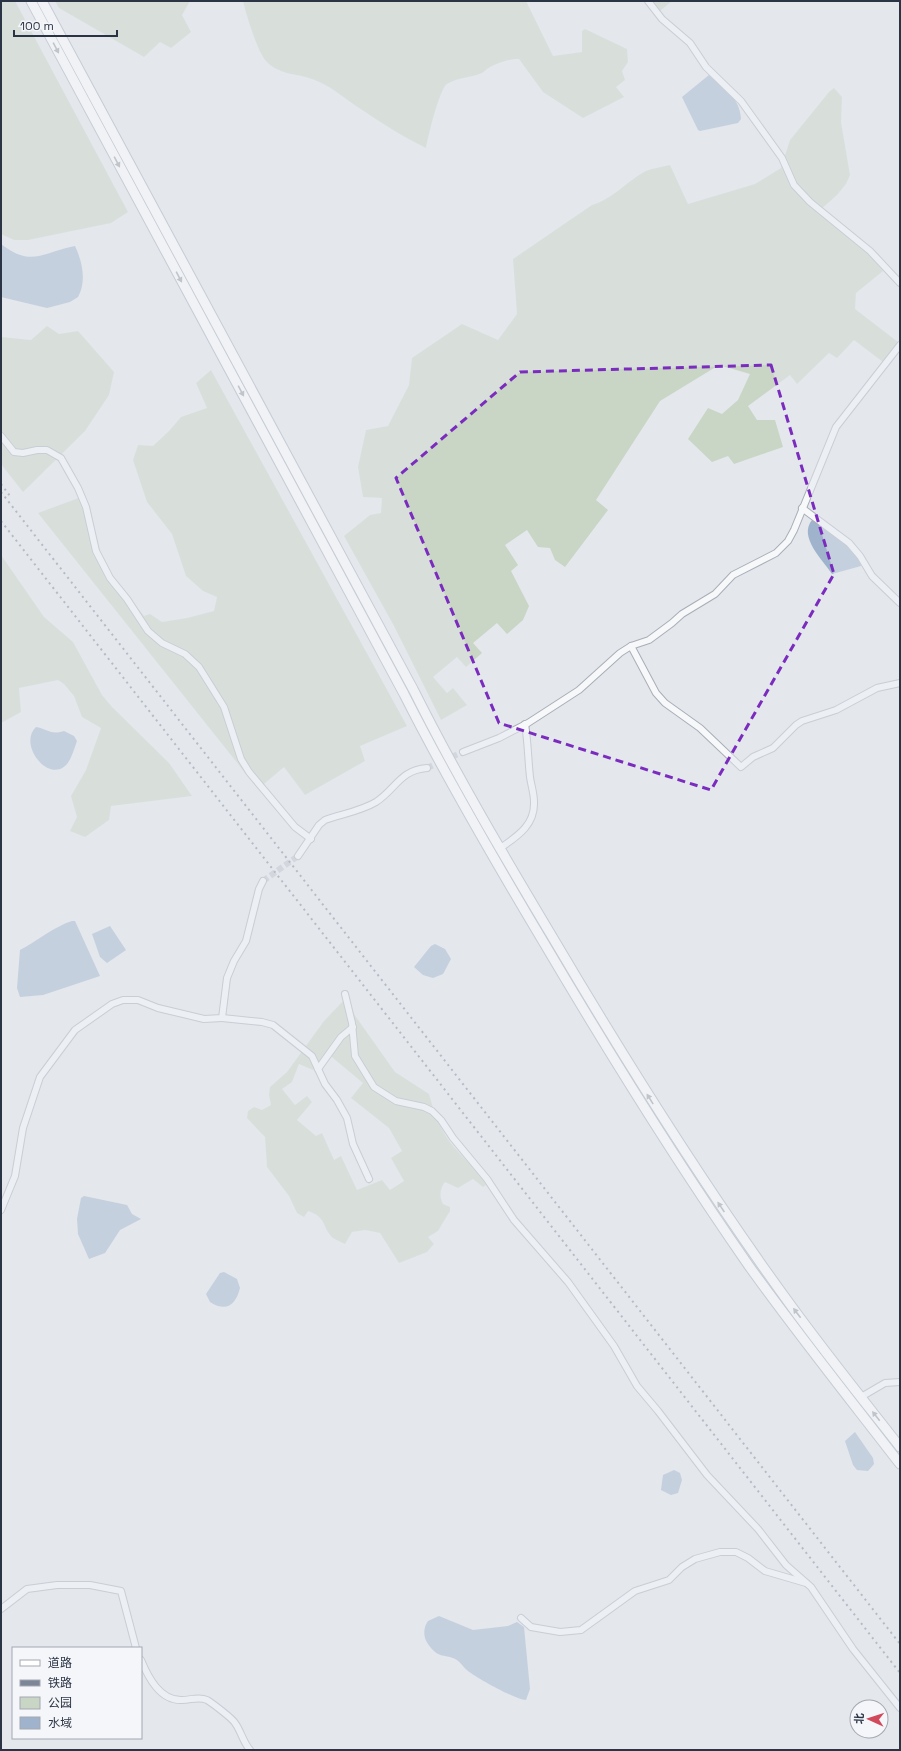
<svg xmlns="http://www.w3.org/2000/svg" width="901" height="1751" font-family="'Space Grotesk','Noto Sans SC',sans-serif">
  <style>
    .green { fill: #c9d6c5; fill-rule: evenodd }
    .water { fill: #9fb4cc }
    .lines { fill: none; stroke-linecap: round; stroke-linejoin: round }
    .street-tunnel { stroke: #bfc3cb; stroke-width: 6; stroke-dasharray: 6 3; stroke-linecap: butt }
    .street-casing { stroke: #a9aeb7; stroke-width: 8 }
    .primary-casing { stroke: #a3abb8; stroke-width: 11 }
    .street { stroke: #f7f8fa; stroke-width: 6 }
    .primary { stroke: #fff; stroke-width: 9 }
    .rail { stroke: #7d8696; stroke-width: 2; stroke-dasharray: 2 4; stroke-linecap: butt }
    .oneway { fill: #959aa2 }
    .marked { fill: none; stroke: #7b2cbf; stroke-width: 3; stroke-dasharray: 8 5; stroke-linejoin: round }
  </style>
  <rect width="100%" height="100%" fill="#e4e7ec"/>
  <!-- green -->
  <g class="green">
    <polygon points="1,1 15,1 128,212 111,223 28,240 14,240 1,234"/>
    <polygon points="55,1 190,1 182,15 191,32 171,48 160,42 144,57 59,8"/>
    <path d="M243,1H526L553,56L582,52V31L585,29L627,49L628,62L622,71L625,80L616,87L624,97L583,118L543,92L519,59C511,58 494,64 487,69C485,70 484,72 482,73C472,78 458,77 447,84C439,90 428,137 426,148C401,136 379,121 356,106C342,96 329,85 312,79C295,73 278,75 265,60C257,50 246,14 243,1Z"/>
    <polygon points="652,1 672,1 660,11"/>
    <path d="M834,88L842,97L841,122L850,175L846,184L837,195L819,211L869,254L883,271L856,293L855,309L898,342L883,362L854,340L837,358L829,353L797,384L790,375L748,406L757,420H775L783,447L734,464L728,456L712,462L688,439L708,408L722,414L738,400L750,374L719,365L660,401L596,500L608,510L565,567L555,560L550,548L538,547L527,530L505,545L518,565L511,571L529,606L523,620L507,634L497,623L473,643L482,653L466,667L457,657L433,677L447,693L453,688L467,705L441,720L394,626L344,536L370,515L381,513L382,498L363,497L358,467L366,430L388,426L409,385L412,358L462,324L498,340L517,314L513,259L592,205C613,199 627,181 646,171C653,168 662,167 670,165L688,204L755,184L781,168L790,140L829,92Z"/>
    <polygon points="47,326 59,334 78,331 114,372 109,395 85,431 23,492 1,464 1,337 31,340"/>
    <path d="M211,370L407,726L360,746L365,761L305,795L284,767L258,789L38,513L84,496C93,516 92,540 102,558C112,578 130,599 144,616L150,614L162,622L187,618L214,611L217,597L203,591L186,576L172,534L147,502L133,460L138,445L153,446L169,431L181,417L207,408L196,383Z"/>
    <polygon points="1,555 44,617 73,642 102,695 112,707 169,763 192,796 111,806 109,820 85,837 70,831 77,817 71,796 86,770 101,728 82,717 74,696 64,684 58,680 19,688 21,712 1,723"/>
    <path d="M344,1000L395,1072L429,1094C434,1113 441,1132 454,1147C466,1161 477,1169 486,1185L483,1187L473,1179L458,1188L445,1182C440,1188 439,1197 443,1204L450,1207V1211L438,1231L428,1237L434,1244L427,1252L399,1263L380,1233L365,1230L352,1232L345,1244C341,1242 336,1240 333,1238C322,1228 327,1217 308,1211L304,1217L297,1213L289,1196L267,1167L265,1137L247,1118L248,1111L254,1107L262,1110L271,1105L269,1095L270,1087L287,1072L324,1021ZM327,1053L363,1083L351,1098L389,1128L402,1151L391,1158L404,1181L390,1190L382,1180L357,1190L341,1156L334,1160L322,1133L316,1136L297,1120L312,1102L307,1096L295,1105L282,1089L292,1082L299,1064L313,1070Z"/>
  </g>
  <!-- water -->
  <g class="water">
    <path d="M709,75C724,88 740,98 741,119L738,123L700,131L698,130L682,97Z"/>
    <path d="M1,244C32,268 43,252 75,246C82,261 87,281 78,297L70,302L47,308L1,297Z"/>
    <path d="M812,520L846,543L860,561L861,566L832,574C823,560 798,537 812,520Z"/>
    <path d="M36,727C50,730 50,735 64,731L74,736L77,741C74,749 71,761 65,766C47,782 18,744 36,727Z"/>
    <path d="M72,921H75L100,976L43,995L20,997L17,988L20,950C37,941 55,926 72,921Z"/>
    <polygon points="110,926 126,950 107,963 100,957 92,934"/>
    <polygon points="435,944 445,949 451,959 443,974 433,978 423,975 414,967 431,946"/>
    <polygon points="84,1196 127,1205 132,1214 141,1219 120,1230 105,1253 89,1259 78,1234 77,1219 81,1198"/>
    <path d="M224,1272L237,1279L240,1288C236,1304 227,1313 210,1302L206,1294L220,1273Z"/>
    <polygon points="855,1432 873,1458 874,1464 868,1471 857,1470 853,1465 845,1441"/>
    <polygon points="674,1470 680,1473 682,1480 678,1493 671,1495 661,1490 663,1475"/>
    <path d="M439,1616L473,1630L508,1626L517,1622L524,1627L530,1689L526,1700C516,1700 477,1678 468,1671C464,1668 461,1663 457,1660C445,1653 439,1660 428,1644C423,1637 423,1628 428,1621Z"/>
  </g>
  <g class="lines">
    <!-- street-tunnel -->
    <g class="street-tunnel">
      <polyline points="427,768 463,752"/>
      <polyline points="263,881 298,856"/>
    </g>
    <defs>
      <g id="street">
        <polyline points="648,1 662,19 690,43 706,67 741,101 782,158 794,185 810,202 870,251 900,283"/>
        <polyline points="1,436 14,452 23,453 37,450 47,450 61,458 78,488 86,507 96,551 110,578 127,599 148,631 162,643 185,654 199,667 224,707 241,759 249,772 295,827 311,839"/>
        <polyline points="802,508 849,543 860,556 872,576 900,603"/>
        <polyline points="631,646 656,693 665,703 700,728 741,767 753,757 773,748 796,725 802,721 836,710 877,688 900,683"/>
        <polyline points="463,752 499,738 528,723 579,690 620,653 631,646 649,640 672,623 682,614 715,594 733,575 776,553 788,541 794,530 836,427 900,345"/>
        <path d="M499,849C516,837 535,826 534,802C534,793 531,785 530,777C528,759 528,742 525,724"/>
        <path d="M298,856L319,825L325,820C342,814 361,811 376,802C396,789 400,770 427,768"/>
        <polyline points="345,994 352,1023 355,1056 374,1087 396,1101 424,1107 432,1111 441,1120 453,1138 487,1179 514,1220 568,1282 614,1346 637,1386 658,1411 707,1475 758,1529 786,1565 811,1587 853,1649 900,1708"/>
        <polyline points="222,1018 262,1022 273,1025 312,1056 325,1084 337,1100 347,1118 353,1144 369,1179"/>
        <polyline points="318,1069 341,1037 353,1027"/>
        <polyline points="1,1210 15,1176 23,1128 40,1077 75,1030 112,1004 123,1000 138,1000 158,1008 204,1019 222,1018 227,978 234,961 246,941 259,889 263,881"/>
        <polyline points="861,1397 885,1383 900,1382"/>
        <polyline points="1,1609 27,1589 57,1585 90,1585 121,1591 136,1648"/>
        <polyline points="521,1618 531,1627 560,1632 581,1630 635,1591 669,1580 682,1567 695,1559 720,1552 736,1552 748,1558 765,1571 806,1583"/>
        <path d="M141,1660C148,1677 160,1701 182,1700C191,1700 199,1696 207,1700C212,1703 232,1718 235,1723C241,1731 243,1742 250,1750"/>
      </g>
      <g id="primary">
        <path d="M31,1L404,694C447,779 495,861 544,943C609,1053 676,1161 749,1266C797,1333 849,1398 900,1464"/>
        <path d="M42,1L413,689C456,775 504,856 553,938C628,1065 705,1188 792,1307C827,1355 864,1401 900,1447"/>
      </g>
    </defs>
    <!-- street casing -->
    <use href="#street" class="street-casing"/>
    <!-- primary casing -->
    <use href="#primary" class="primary-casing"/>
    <!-- street -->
    <use href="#street" class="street"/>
    <!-- primary -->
    <use href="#primary" class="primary"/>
    <!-- rail -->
    <g class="rail">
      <polyline points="1,484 10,496"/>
      <polyline points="1,492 900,1644"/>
      <polyline points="1,521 900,1673"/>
    </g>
  </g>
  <!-- one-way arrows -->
  <defs><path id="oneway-solid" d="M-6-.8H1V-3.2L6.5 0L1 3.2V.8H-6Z"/></defs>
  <g class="oneway">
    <use href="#oneway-solid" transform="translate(56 48) rotate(62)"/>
    <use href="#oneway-solid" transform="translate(117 162) rotate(62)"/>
    <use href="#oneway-solid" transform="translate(179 277) rotate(62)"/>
    <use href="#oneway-solid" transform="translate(241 391) rotate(62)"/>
    <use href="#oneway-solid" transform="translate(650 1099) rotate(-122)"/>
    <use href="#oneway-solid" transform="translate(721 1207) rotate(-124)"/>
    <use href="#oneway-solid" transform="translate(797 1313) rotate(-127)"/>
    <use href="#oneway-solid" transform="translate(876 1416) rotate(-128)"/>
  </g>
  <!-- marked area -->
  <path d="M0 0H901V1751H0ZM771,365L834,574L711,790L499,723L396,478L520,372Z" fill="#e4e7ec" fill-opacity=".55" fill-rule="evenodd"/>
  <path class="marked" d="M771,365L834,574L711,790L499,723L396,478L520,372Z"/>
  <!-- border -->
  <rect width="901" height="1751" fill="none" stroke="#2b3445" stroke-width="4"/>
  <!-- legend -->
  <rect x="12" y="1647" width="130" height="92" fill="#f4f6f9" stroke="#a4a8b1"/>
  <rect x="20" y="1660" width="20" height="6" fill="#ffffff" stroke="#a4a8b1"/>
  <text x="48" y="1667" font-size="12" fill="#2b3445">道路</text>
  <rect x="20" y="1680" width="20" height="6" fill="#7d8696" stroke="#a4a8b1"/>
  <text x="48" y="1687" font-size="12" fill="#2b3445">铁路</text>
  <rect x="20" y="1697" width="20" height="12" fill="#c9d6c5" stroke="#a4a8b1"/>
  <text x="48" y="1707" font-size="12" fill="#2b3445">公园</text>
  <rect x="20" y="1717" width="20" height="12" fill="#9fb4cc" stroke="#a4a8b1"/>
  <text x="48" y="1727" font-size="12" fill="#2b3445">水域</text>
  <!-- north arrow -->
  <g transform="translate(869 1719) rotate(273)"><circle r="19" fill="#f4f6f9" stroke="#a4a8b1"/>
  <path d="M0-3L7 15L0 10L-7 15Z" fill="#d1495b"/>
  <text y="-6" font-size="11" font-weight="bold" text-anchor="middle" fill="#2b3445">北</text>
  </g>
  <!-- scale -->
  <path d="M14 30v6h103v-6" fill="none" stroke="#2b3445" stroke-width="2"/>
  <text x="20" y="30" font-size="12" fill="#2b3445" stroke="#f4f6f9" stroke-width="3" paint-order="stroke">100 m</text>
</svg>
